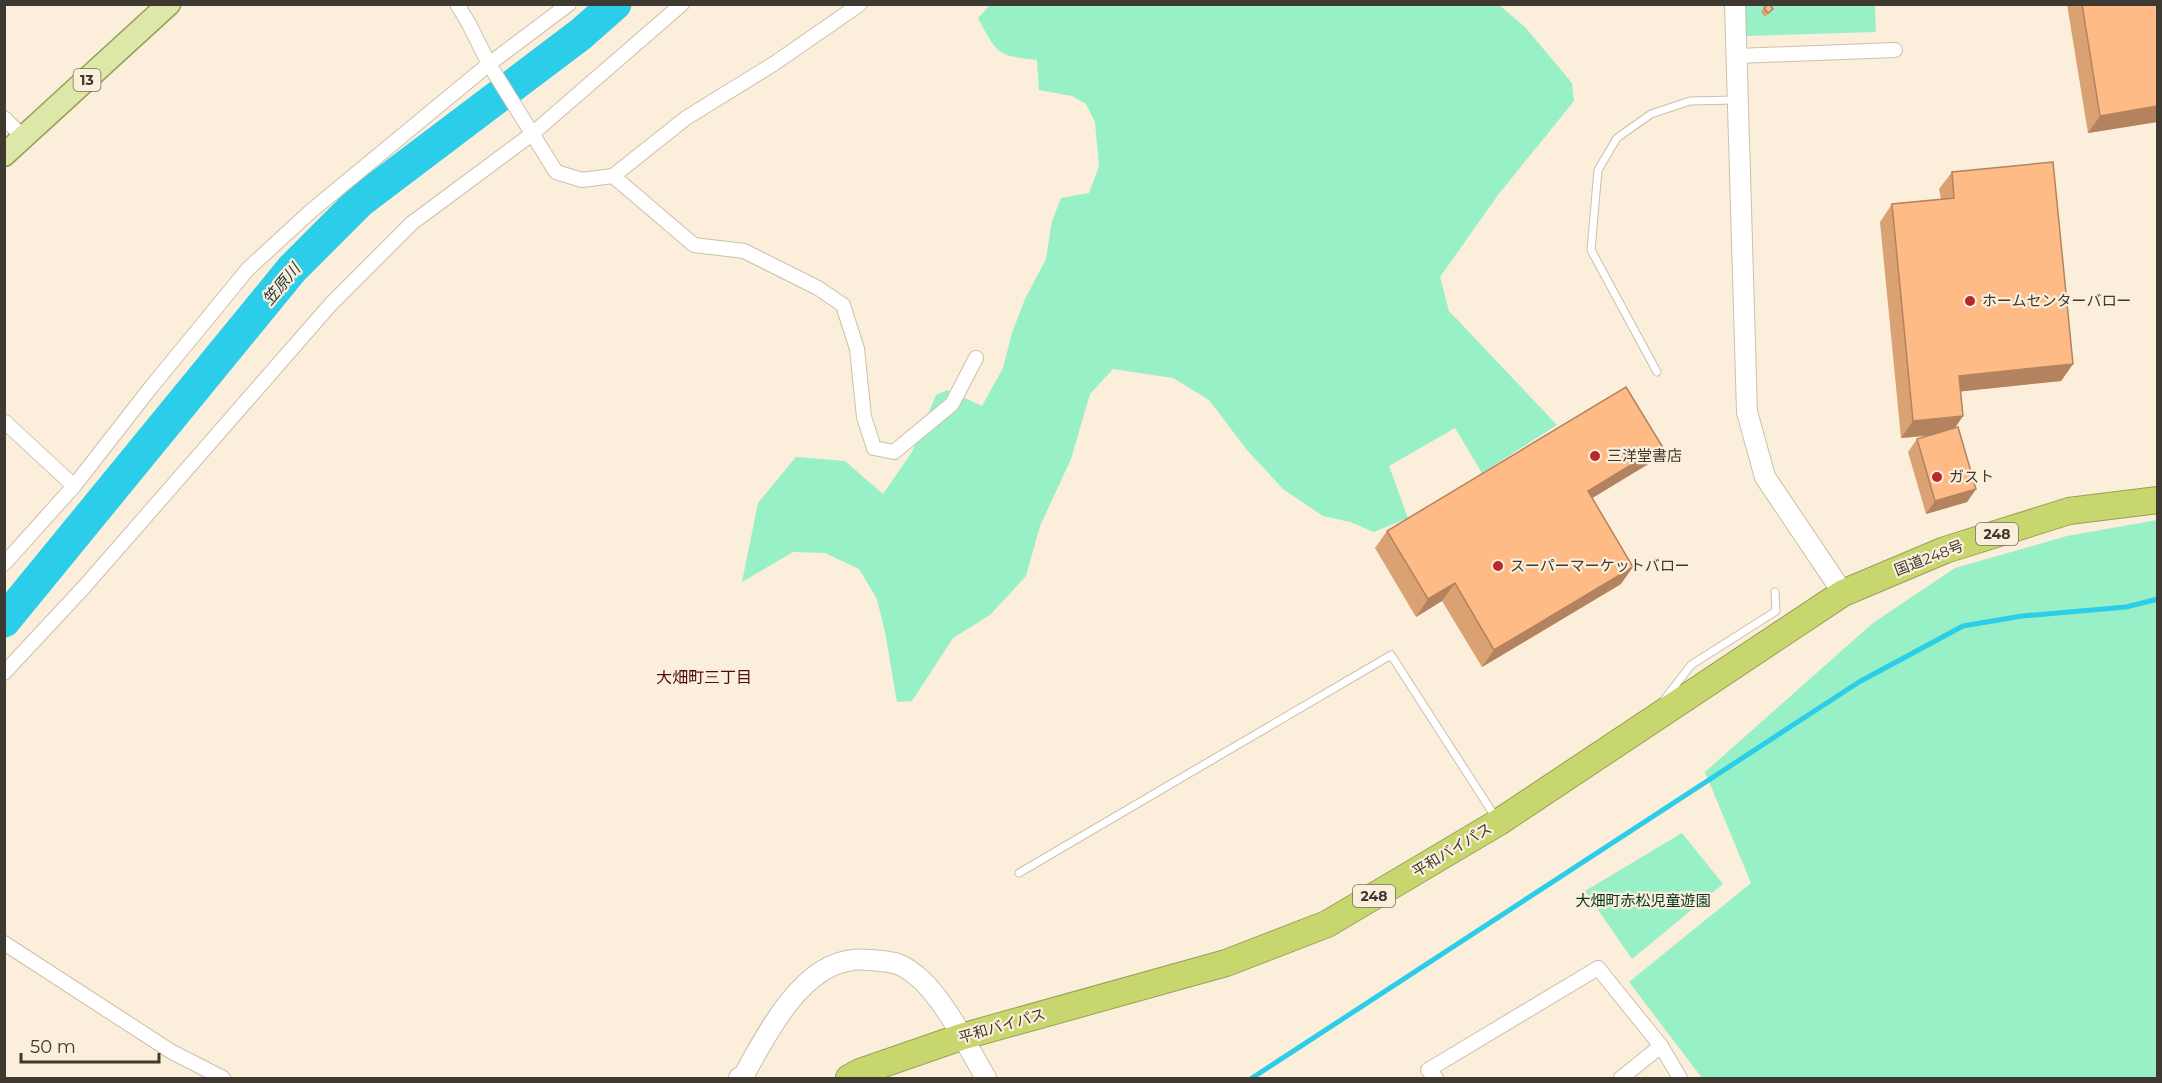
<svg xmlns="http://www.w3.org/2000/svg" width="2162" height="1083" font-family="Montserrat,'Noto Sans JP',sans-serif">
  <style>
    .green { fill: #98f0c6 }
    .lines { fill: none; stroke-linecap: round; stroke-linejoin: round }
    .stream { stroke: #2bcde9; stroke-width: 5 }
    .river { stroke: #2bcde9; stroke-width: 33 }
    .lane-casing { stroke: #ccc0ac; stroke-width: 9 }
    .street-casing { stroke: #ccc0ac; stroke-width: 16 }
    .secondary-casing { stroke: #ccc0ac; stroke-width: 22 }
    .primary-casing { stroke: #97a059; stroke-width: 25 }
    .highway-casing { stroke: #97a059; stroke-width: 28 }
    .lane { stroke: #fff; stroke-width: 7 }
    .street { stroke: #fff; stroke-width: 14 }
    .secondary { stroke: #fff; stroke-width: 20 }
    .primary { stroke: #dde7a8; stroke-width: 22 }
    .highway { stroke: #c7d76e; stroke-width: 26 }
    .wall { fill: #daa173 }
    .shaded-wall { fill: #b2835e }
    .building { fill: #febb86; stroke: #b2835e; stroke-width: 1.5 }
    .poi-dot { fill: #b8282d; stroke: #fbeeda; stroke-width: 2 }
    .labels { text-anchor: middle; stroke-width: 4.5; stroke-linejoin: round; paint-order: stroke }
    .shield { fill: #fbeeda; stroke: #776f64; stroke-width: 1.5 }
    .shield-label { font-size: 14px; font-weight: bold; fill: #3e3931 }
    .poi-label { font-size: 15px; fill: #3e3931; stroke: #fbeeda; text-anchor: start }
    .street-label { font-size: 15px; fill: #3e3931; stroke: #fbeeda }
    .park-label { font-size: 15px; fill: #013723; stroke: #fbeeda }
    .water-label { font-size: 16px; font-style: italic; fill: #1c353a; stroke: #fbeeda }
    .neighbourhood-label { font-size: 16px; fill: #510c0e; stroke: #fbeeda }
  </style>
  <rect width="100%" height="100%" fill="#fbeeda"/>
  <!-- green -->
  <g class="green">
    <path d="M990,5H1499L1525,27L1572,83L1574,101L1498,195L1440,277L1449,311L1557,425L1482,473L1455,428L1389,466L1408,518L1374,532L1350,522L1323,516L1283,489L1247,450L1209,400L1173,378L1113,369L1090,394L1071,459L1040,526L1026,576L990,615L953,638L912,701L897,702L885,632L877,599L859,569L825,553L793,552L742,582L758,503L796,457L845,461L883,494L912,452L936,395L947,390L982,406L1003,368L1012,333L1025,299L1046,259L1052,221L1061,198L1089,193L1099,166L1095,122L1086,104L1072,96L1039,90L1037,60C996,56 997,53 978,18Z"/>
    <polygon points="1745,5 1875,5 1876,32 1745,36"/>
    <polygon points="2157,520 2157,1078 1702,1078 1629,982 1751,883 1705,772 1873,623 1955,568 2067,536"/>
    <polygon points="1682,833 1723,884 1632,959 1585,891"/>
  </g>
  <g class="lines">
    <!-- stream -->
    <polyline class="stream" points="1252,1078 1859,682 1963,626 2022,616 2126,607 2158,599"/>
    <!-- river -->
    <polyline class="river" points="4,621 292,269 360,201 581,34 615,4"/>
    <defs>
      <g id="lane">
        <polyline points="1657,372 1591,250 1598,170 1617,138 1651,114 1690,101 1736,100"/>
        <polyline points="1664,700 1691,665 1776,611 1775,592"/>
        <polyline points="1019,873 1391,655 1496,818"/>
      </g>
      <g id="street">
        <polyline points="457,4 469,24 489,64 556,172 582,180 613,176 694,245 744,251 818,288 843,305 857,349 864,417 874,448 894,452 952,404 976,358"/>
        <polyline points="1737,56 1895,50"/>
        <polyline points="4,118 24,138"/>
        <polyline points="613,176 686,118 775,63 860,4"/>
        <polyline points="5,422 74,486"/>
        <polyline points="4,564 74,486 152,386 248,269 311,211 489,64 569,4"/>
        <polyline points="4,673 85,586 331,304 412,223 532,134 682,4"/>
        <polyline points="4,943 172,1052 223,1078"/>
        <polyline points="1436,1078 1428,1070 1598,968 1661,1046 1680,1078"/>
        <polyline points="1621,1078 1661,1046"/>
      </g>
      <g id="secondary">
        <polyline points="1735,4 1747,412 1765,477 1843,593"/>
        <path d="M739,1078L744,1075C766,1035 801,965 853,960C859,959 866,960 871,960C893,962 900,962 917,976C944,998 968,1048 986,1078"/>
      </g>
      <polyline id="primary" points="4,155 169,4"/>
      <polyline id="highway" points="849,1078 860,1072 961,1037 1226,963 1327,924 1499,822 1843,593 1945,550 2069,511 2158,500"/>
    </defs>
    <!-- lane casing -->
    <use href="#lane" class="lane-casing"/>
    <!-- street casing -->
    <use href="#street" class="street-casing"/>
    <!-- secondary casing -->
    <use href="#secondary" class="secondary-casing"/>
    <!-- primary casing -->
    <use href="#primary" class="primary-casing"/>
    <!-- highway casing -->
    <use href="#highway" class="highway-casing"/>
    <!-- lane -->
    <use href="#lane" class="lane"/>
    <!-- street -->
    <use href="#street" class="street"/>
    <!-- secondary -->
    <use href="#secondary" class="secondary"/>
    <!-- primary -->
    <use href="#primary" class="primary"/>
    <!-- highway -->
    <use href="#highway" class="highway"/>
  </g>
  <!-- wall -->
  <g class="wall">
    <polygon points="2067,4 2157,4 2157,122 2088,133"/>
    <polygon points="1764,8 1773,9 1765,17 1761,12"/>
    <polygon points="1952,172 2073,364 2061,381 1960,391 1963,416 1955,428 1976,489 1967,502 1926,514 1908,452 1917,439 1927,436 1901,438 1880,222 1892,204 1941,199 1939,189"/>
    <polygon points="1662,446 1650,463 1592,498 1621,584 1482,667 1442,601 1416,617 1375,548 1387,531"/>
  </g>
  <!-- shaded-wall -->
  <g class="shaded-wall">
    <polygon points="2157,106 2157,122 2088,133 2100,116"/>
    <polygon points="2073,364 2061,381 1947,393 1959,376"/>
    <polygon points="1963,416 1951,433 1901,438 1913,421"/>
    <polygon points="1662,446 1650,463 1576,508 1588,491"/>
    <polygon points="1976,489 1967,502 1926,514 1935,501"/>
    <polygon points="1633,567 1621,584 1482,667 1494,650"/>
    <polygon points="1455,583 1442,601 1416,617 1428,599"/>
  </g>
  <!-- building -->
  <g class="building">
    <polygon points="1769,4 1773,9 1768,13 1764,8"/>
    <polygon points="2082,4 2157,4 2157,106 2100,116"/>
    <polygon points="2053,162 2073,364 1959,376 1963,416 1913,421 1892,204 1954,198 1952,172"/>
    <polygon points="1626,387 1662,446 1588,491 1633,567 1494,650 1455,583 1428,599 1387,531"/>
    <polygon points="1958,427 1976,489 1935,501 1917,439"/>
  </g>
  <!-- markers -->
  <g class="poi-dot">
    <circle cx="1970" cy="301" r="6"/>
    <circle cx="1595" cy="456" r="6"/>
    <circle cx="1937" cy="477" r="6"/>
    <circle cx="1498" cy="566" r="6"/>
  </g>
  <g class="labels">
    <!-- shield labels -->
    <g class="shield">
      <rect x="73.5" y="69" width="27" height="22" rx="4.5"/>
      <rect x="1976" y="523" width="42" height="22" rx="4.5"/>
      <rect x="1353" y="885" width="42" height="22" rx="4.5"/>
    </g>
    <g class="shield-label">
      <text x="87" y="85">13</text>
      <text x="1997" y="539">248</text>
      <text x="1374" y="901">248</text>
    </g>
    <!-- poi labels -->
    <g class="poi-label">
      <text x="1982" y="306">ホームセンターバロー</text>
      <text x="1607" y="461">三洋堂書店</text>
      <text x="1949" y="482">ガスト</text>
      <text x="1510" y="571">スーパーマーケットバロー</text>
    </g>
    <!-- street labels -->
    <g class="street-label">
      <text transform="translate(1929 558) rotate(-21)" y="5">国道248号</text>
      <text transform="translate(1452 850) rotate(-31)" y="5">平和バイパス</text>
      <text transform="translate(1002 1026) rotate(-16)" y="5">平和バイパス</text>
    </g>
    <!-- park labels -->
    <g class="park-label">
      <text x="1643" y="906">大畑町赤松児童遊園</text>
    </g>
    <!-- water labels -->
    <g class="water-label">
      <text transform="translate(281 284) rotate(-50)" y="6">笠原川</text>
    </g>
    <!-- neighbourhood labels -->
    <g class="neighbourhood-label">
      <text x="704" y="683">大畑町三丁目</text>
    </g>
  </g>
  <!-- border -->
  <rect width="2162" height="1083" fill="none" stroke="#3e3931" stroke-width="12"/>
  <!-- scale -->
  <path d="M21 1053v9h138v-9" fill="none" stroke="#3e3931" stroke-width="3"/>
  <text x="30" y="1053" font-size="18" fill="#3e3931" stroke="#fbeeda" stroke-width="4.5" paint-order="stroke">50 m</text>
</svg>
